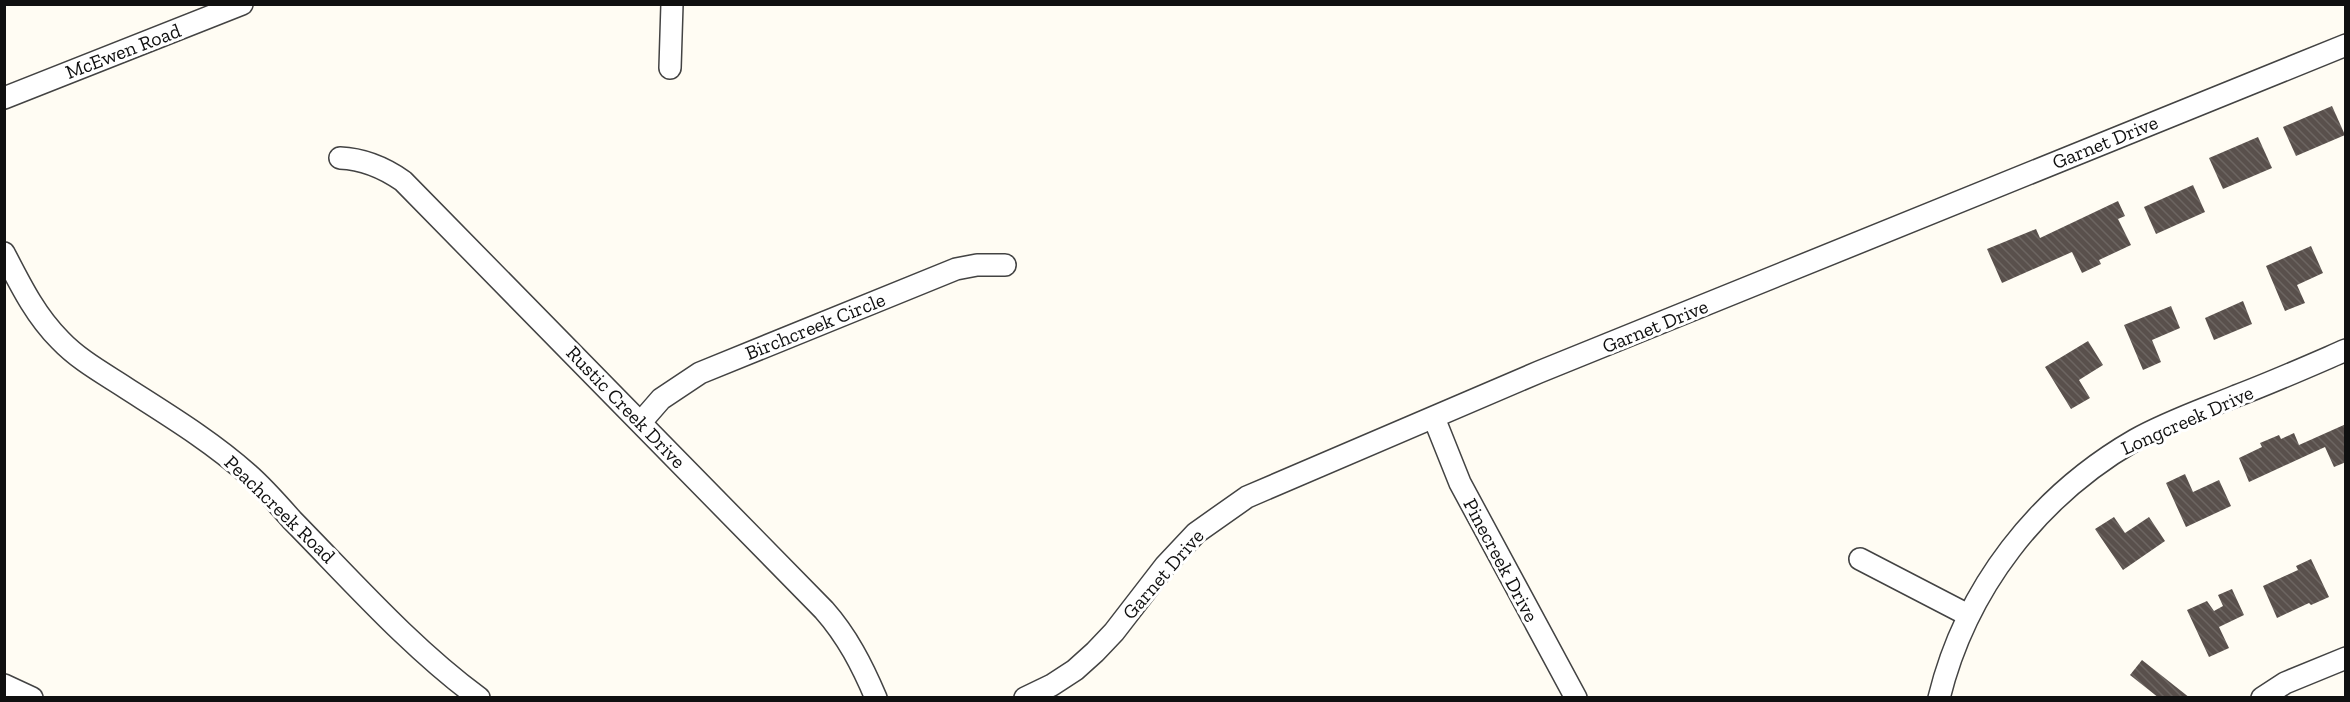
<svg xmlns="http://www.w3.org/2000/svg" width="2350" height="702" font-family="'Zilla Slab',serif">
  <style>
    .building { fill: url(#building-back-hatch) }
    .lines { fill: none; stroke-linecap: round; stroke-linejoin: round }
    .minor-casing { stroke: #434343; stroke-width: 24 }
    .minor { stroke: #fff; stroke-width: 21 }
    .labels { text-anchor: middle; stroke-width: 6; stroke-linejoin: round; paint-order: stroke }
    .street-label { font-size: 20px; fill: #101010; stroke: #fff }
  </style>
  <defs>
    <pattern id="building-back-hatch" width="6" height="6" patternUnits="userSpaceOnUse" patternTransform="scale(1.5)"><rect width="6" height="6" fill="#59504c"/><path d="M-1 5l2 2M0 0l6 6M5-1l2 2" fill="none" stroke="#6c6561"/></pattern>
  </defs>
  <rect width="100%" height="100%" fill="#fffcf3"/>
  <!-- building -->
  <g class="building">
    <polygon points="2332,106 2345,135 2296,156 2283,127"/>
    <polygon points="2258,137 2272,168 2223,189 2209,158"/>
    <polygon points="2193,185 2205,212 2156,234 2144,207"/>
    <polygon points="2118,201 2125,216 2118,219 2131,245 2099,260 2101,264 2082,273 2072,252 2002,283 1987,249 2036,229 2040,238"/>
    <polygon points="2311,246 2323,273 2297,285 2305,303 2285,311 2266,266"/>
    <polygon points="2243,301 2252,324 2214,340 2205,318"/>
    <polygon points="2171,306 2180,328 2152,340 2161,362 2143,370 2124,325"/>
    <polygon points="2088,341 2103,365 2079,380 2090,398 2071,409 2045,367"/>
    <polygon points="2346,424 2346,462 2334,467 2325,447 2249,482 2239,458 2262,447 2260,443 2279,435 2281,439 2294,433 2299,445"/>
    <polygon points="2185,474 2193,492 2219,480 2231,506 2186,527 2166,483"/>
    <polygon points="2114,517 2125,533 2149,517 2165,541 2123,570 2095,529"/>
    <polygon points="2311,559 2329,597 2311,605 2309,603 2277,618 2263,586 2298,570 2296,566"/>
    <polygon points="2232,589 2244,615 2219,627 2229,648 2209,657 2187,610 2207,601 2214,611 2223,606 2218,595"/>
    <polygon points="2142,660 2190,698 2159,698 2130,675"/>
  </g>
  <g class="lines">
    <defs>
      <g id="minor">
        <polyline points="670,68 672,4"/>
        <polyline points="4,98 242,4"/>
        <path d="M340,158C364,159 383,167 403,181L824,610C847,636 862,665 876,698"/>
        <path d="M4,253C20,284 35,315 60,340C79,360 103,373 126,388C168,415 211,441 248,474C264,488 278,504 292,520C352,581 410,647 479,698"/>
        <polyline points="1434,418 1460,483 1576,698"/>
        <polyline points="641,422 661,399 700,373 956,269 977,265 1005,265"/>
        <polyline points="1860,559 1968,615"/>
        <polyline points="4,685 32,698"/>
        <polyline points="1025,698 1052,685 1075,670 1095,652 1114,632 1165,566 1196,533 1247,497 1539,372 2346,45"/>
        <path d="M1939,698C1966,588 2038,496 2135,440C2167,422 2202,410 2236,396C2273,382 2309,366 2346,350"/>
        <polyline points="2262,698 2285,683 2346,658"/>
      </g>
    </defs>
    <!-- minor casing -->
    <use href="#minor" class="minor-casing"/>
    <!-- minor -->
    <use href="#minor" class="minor"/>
  </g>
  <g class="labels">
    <!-- street labels -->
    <g class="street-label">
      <text transform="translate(123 51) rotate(-21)" y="7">McEwen Road</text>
      <text transform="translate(2105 142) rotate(-22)" y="7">Garnet Drive</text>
      <text transform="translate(815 326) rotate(-22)" y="7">Birchcreek Circle</text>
      <text transform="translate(1655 326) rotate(-22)" y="7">Garnet Drive</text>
      <text transform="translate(626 407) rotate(46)" y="7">Rustic Creek Drive</text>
      <text transform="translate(2187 420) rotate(-24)" y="7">Longcreek Drive</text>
      <text transform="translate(280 509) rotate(44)" y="7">Peachcreek Road</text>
      <text transform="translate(1501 560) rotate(62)" y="7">Pinecreek Drive</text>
      <text transform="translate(1163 574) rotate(-49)" y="7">Garnet Drive</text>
    </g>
  </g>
  <!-- border -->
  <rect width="2350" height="702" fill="none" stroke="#101010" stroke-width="12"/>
</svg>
